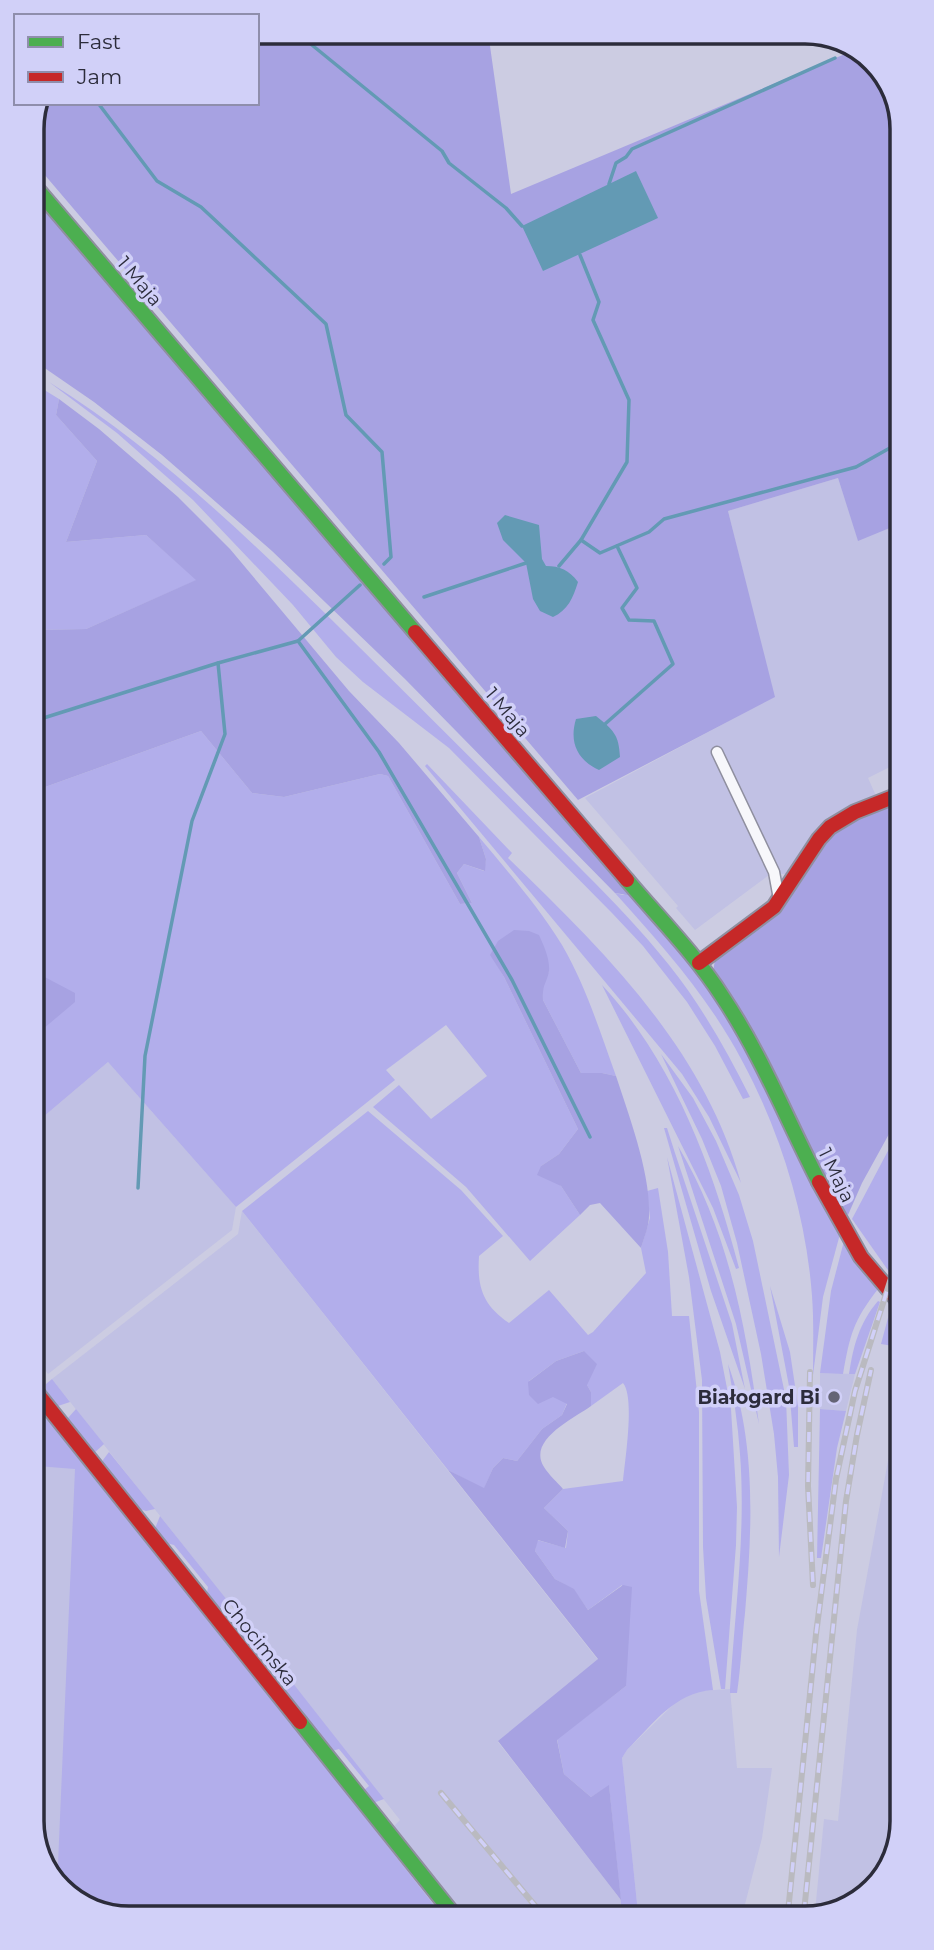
<svg xmlns="http://www.w3.org/2000/svg" width="934" height="1950" font-family="Montserrat,sans-serif">
  <style>
    .built { fill: #c1c1e4 }
    .green { fill: #b2aeeb }
    .forest { fill: #a7a2e2 }
    .water { fill: #639ab4 }
    .lines { fill: none; stroke-linecap: round; stroke-linejoin: round }
    .stream { stroke: #639ab4; stroke-width: 3.5 }
    .street-casing { stroke: #8f8f9f; stroke-width: 13 }
    .fast-casing { stroke: #8f8f9f; stroke-width: 18 }
    .jam-casing { stroke: #8f8f9f; stroke-width: 18 }
    .street { stroke: #f7f7fb; stroke-width: 10 }
    .fast { stroke: #4caf50; stroke-width: 14 }
    .jam { stroke: #c62828; stroke-width: 14 }
    .rail-casing { stroke: #babac0; stroke-width: 6 }
    .rail { stroke: #d1d0f8; stroke-width: 3.5; stroke-dasharray: 10; stroke-linecap: butt }
    .poi-dot { fill: #646475; stroke: #d1d0f8; stroke-width: 2.5 }
    .labels { text-anchor: middle; stroke-width: 7; stroke-linejoin: round; paint-order: stroke }
    .street-label { font-size: 19px; fill: #2c2c3b; stroke: #d1d0f8 }
    .poi-label { font-size: 19px; font-weight: bold; fill: #2c2c3b; stroke: #d1d0f8; text-anchor: end }
    .rim { fill: none; stroke: #2c2c3b; stroke-width: 3.5 }
  </style>
  <rect width="100%" height="100%" fill="#cccce2"/>
  <!-- built -->
  <g class="built">
    <polygon points="838,478 858,540 897,525 898,763 868,778 877,798 826,823 816,831 793,870 788,874 781,874 777,869 695,930 676,908 678,906 585,798 774,697 728,511"/>
    <polygon points="108,1062 236,1207 232,1230 48,1374 37,1359 36,1123"/>
    <polygon points="242,1211 598,1660 498,1742 621,1900 622,1913 464,1915 394,1826 400,1820 52,1379 238,1234"/>
    <polygon points="820,1373 855,1374 846,1411 820,1409"/>
    <polygon points="901,1390 902,1822 886,1876 842,1911 815,1912 824,1819 838,1821 857,1630"/>
    <polygon points="37,1404 77,1452 58,1884 39,1858"/>
    <polygon points="730,1689 737,1768 772,1768 762,1838 743,1912 638,1913 622,1758 627,1750 677,1701 697,1691"/>
  </g>
  <!-- green -->
  <g class="green">
    <path d="M49,382C157,449 250,540 341,629C422,709 502,789 582,870C612,900 642,931 669,965C701,1005 727,1051 750,1097L743,1099L715,1046L687,1002L643,946L612,913L449,748L363,682L336,657L293,605L193,500L117,433Z"/>
    <polygon points="33,383 59,399 56,415 97,461 66,542 146,535 197,580 86,629 34,630"/>
    <path d="M201,731L252,793L284,797L380,774L388,776L460,904L472,903L457,873L464,864L484,871L486,859L479,837C508,872 538,906 562,945C586,986 600,1032 616,1076L602,1073H581L543,1000L542,987L549,971L491,955L504,977L578,1129L559,1154L541,1166L561,1186L580,1215L530,1261L466,1187L373,1107L399,1085L431,1119L487,1076L446,1025L386,1070L395,1080L236,1207L108,1062L36,1123L34,791Z"/>
    <path d="M427,764L512,853L508,858C605,952 704,1049 741,1183L709,1117L682,1074L425,766Z"/>
    <path d="M630,892L695,966L743,1039L840,1234L823,1297L813,1375C813,1349 814,1322 812,1296C805,1199 769,1097 716,1017C686,972 651,933 615,893L623,895Z"/>
    <path d="M602,985C674,1062 713,1168 739,1268L736,1269L713,1208Z"/>
    <polygon points="661,1054 693,1098 716,1141 739,1195 753,1241 786,1399 789,1475 779,1557 778,1477 774,1434 761,1354 737,1243 721,1186 702,1139"/>
    <path d="M368,1111L461,1190L503,1236L479,1256C477,1288 483,1305 509,1323L549,1290L588,1335L593,1332L646,1273L641,1248L650,1218L647,1191L658,1188L668,1252L672,1316H689L699,1412V1591L713,1690C674,1693 654,1723 627,1750L622,1758L638,1913H622L609,1786L591,1797L564,1774L557,1739L626,1686L622,1585L588,1610L574,1590L555,1579L535,1551L537,1540L566,1548L568,1531L544,1508L563,1489L623,1481C625,1460 635,1397 623,1383L591,1406V1392L587,1385L584,1351L556,1361L529,1381L567,1403L562,1415L542,1429L517,1461L503,1458L493,1468L484,1489L448,1470L242,1211Z"/>
    <polygon points="664,1128 667,1128 675,1153 732,1324 745,1389 711,1291"/>
    <polygon points="900,1128 900,1244 890,1273 852,1219"/>
    <path d="M678,1146C729,1232 746,1327 759,1424L736,1324Z"/>
    <polygon points="667,1157 720,1352 731,1409 737,1507 736,1545 725,1689 721,1689 706,1598 703,1547 702,1380 689,1277"/>
    <path d="M844,1241L878,1289C853,1321 850,1335 843,1374L820,1373L831,1291Z"/>
    <polygon points="770,1286 790,1352 798,1406 798,1447 794,1447 789,1386"/>
    <path d="M878,1301L880,1302L855,1374H849C853,1347 859,1323 878,1301Z"/>
    <polygon points="892,1303 900,1310 901,1350 899,1347 881,1344"/>
    <path d="M728,1364C757,1444 752,1530 745,1613C742,1639 741,1666 737,1693H730V1689C735,1611 746,1532 740,1454C738,1424 733,1394 728,1364Z"/>
    <polygon points="52,1379 70,1402 58,1406 46,1391 46,1384"/>
    <polygon points="76,1409 104,1444 93,1454 68,1423 68,1418"/>
    <polygon points="820,1409 846,1411 837,1448 821,1558 817,1558"/>
    <polygon points="49,1418 77,1452 442,1915 122,1918 70,1899 58,1884 58,1864 75,1469 37,1466 37,1425"/>
    <polygon points="109,1452 155,1509 146,1511 137,1508 103,1465 103,1460"/>
    <polygon points="160,1516 231,1605 217,1608 206,1598 208,1587 174,1545 162,1542 154,1531"/>
    <polygon points="236,1611 384,1799 373,1803 363,1791 369,1786 339,1749 329,1752 228,1622"/>
  </g>
  <!-- forest -->
  <g class="forest">
    <polygon points="257,32 488,32 511,194 857,49 864,51 895,92 897,525 858,541 838,478 728,511 775,697 578,800 32,160 32,122 40,103 257,103"/>
    <polygon points="32,192 630,892 628,895 615,893 405,679 272,551 162,455 94,402 33,360"/>
    <polygon points="59,399 99,429 178,497 230,549 349,691 399,743 479,837 486,859 485,871 464,864 457,873 472,903 460,904 388,776 380,774 284,797 252,793 201,731 34,791 34,630 86,629 196,580 146,535 66,542 97,461 56,415"/>
    <polygon points="898,801 900,1114 862,1183 848,1215 834,1199 754,1034 729,993 713,973 715,959 778,909 828,837 845,825"/>
    <path d="M514,930L529,931L539,935C544,946 550,959 549,971C547,983 542,984 543,1000L581,1073H602L616,1076C629,1116 651,1174 649,1216C649,1226 644,1238 641,1248L600,1203L590,1205L580,1215L561,1186L537,1175L541,1166L559,1154L578,1129L504,977L490,955L498,941Z"/>
    <polygon points="37,973 75,993 75,1002 37,1034 35,974"/>
    <path d="M584,1351L597,1364L587,1385L591,1392V1406C573,1419 527,1440 544,1467C549,1475 557,1482 563,1489L544,1508L568,1531L565,1548L538,1540L535,1551L555,1579L574,1589L588,1610L623,1585L632,1587L626,1686L557,1740L564,1774L591,1797L609,1785L621,1900L498,1741L598,1659L448,1470L484,1488L493,1468L503,1458L517,1461L542,1429L562,1415L567,1404L553,1397L538,1404L529,1395L528,1382L556,1361Z"/>
  </g>
  <!-- water -->
  <g class="water">
    <polygon points="636,171 658,218 543,271 522,226"/>
    <path d="M505,515L539,525L542,559L546,566C560,566 569,570 578,582C573,598 568,610 553,617L540,611L533,599L526,563L503,540L497,523Z"/>
    <path d="M596,716C613,730 619,734 620,757L599,770C577,760 569,742 576,719Z"/>
  </g>
  <g class="lines">
    <!-- stream -->
    <g class="stream">
      <polyline points="296,32 442,151 449,163 506,208 522,226"/>
      <polyline points="863,51 887,89 895,128"/>
      <polyline points="98,103 157,181 201,207 326,324 346,415 382,452 391,557 384,564"/>
      <polyline points="609,184 616,163 626,157 632,149 835,58"/>
      <polyline points="580,255 599,302 593,320 629,400 627,462 581,540"/>
      <polyline points="559,566 581,540 600,553 649,532 664,519 856,467 897,444"/>
      <polyline points="424,597 526,563"/>
      <polyline points="298,641 379,752 512,980 590,1137"/>
      <polyline points="34,721 218,663 298,641 360,585"/>
      <polyline points="605,724 673,664 654,621 629,620 622,608 637,588 617,546"/>
      <polyline points="138,1188 145,1056 192,821 225,734 218,663"/>
    </g>
    <defs>
      <polyline id="street" points="717,752 774,872 779,899"/>
      <g id="fast">
        <polyline points="32,183 415,632"/>
        <path d="M627,880C659,918 695,954 722,996C761,1054 787,1120 819,1182"/>
        <polyline points="300,1722 454,1915"/>
      </g>
      <g id="jam">
        <polyline points="415,632 627,880"/>
        <polyline points="699,963 774,907 819,839 830,827 855,812 898,795"/>
        <polyline points="819,1182 861,1257 900,1303"/>
        <polyline points="37,1393 300,1722"/>
      </g>
    </defs>
    <!-- street casing -->
    <use href="#street" class="street-casing"/>
    <!-- fast casing -->
    <use href="#fast" class="fast-casing"/>
    <!-- jam casing -->
    <use href="#jam" class="jam-casing"/>
    <!-- street -->
    <use href="#street" class="street"/>
    <!-- fast -->
    <use href="#fast" class="fast"/>
    <!-- jam -->
    <use href="#jam" class="jam"/>
    <defs>
      <g id="rail">
        <polyline points="810,1372 808,1486 813,1585"/>
        <polyline points="441,1793 542,1914"/>
        <polyline points="788,1912 816,1634 836,1479 855,1391 900,1250"/>
        <polyline points="804,1912 846,1501 857,1435 871,1370"/>
      </g>
    </defs>
    <!-- rail casing -->
    <use href="#rail" class="rail-casing"/>
    <!-- rail -->
    <use href="#rail" class="rail"/>
  </g>
  <!-- markers -->
  <circle class="poi-dot" cx="834" cy="1397" r="7"/>
  <g class="labels">
    <!-- street labels -->
    <g class="street-label">
      <text transform="translate(140 281) rotate(50)" y="7">1 Maja</text>
      <text transform="translate(508 712) rotate(50)" y="7">1 Maja</text>
      <text transform="translate(837 1175) rotate(64)" y="7">1 Maja</text>
      <text transform="translate(260 1642) rotate(51)" y="7">Chocimska</text>
    </g>
    <!-- poi labels -->
    <g class="poi-label">
      <text x="820" y="1404">Białogard Bi</text>
    </g>
  </g>
  <!-- crop -->
  <path d="M0 0H934V1950H0ZM129 44H805A85 85 0 0 1 890 129V1821A85 85 0 0 1 805 1906H129A85 85 0 0 1 44 1821V129A85 85 0 0 1 129 44Z" fill="#d1d0f8" fill-rule="evenodd"/>
  <path class="rim" d="M129 44H805A85 85 0 0 1 890 129V1821A85 85 0 0 1 805 1906H129A85 85 0 0 1 44 1821V129A85 85 0 0 1 129 44Z"/>
  <!-- legend -->
  <rect x="14" y="14" width="245" height="91" fill="#d1d0f8" stroke="#8f8eac" stroke-width="2"/>
  <rect x="28" y="37" width="35" height="10" fill="#4caf50" stroke="#8f8eac" stroke-width="2"/>
  <text x="77" y="49" font-size="21" fill="#2c2c3b">Fast</text>
  <rect x="28" y="72" width="35" height="10" fill="#c62828" stroke="#8f8eac" stroke-width="2"/>
  <text x="77" y="84" font-size="21" fill="#2c2c3b">Jam</text>
</svg>
